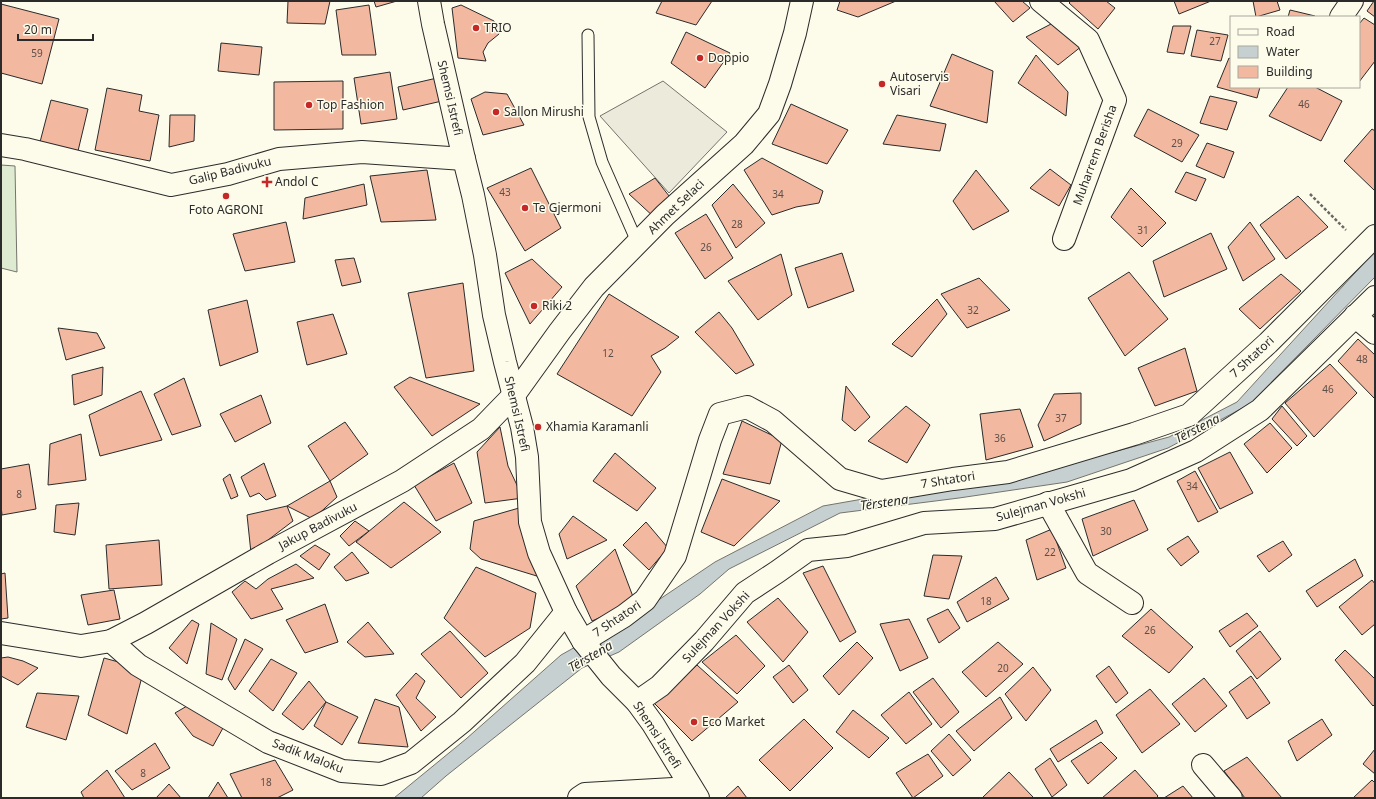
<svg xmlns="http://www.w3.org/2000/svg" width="1376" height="799" font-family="'Noto Sans',sans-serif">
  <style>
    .green { fill: #deebd1; stroke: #74746e }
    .parking { fill: #eceadb; stroke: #74746e }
    .water { fill: #c7d0d0; stroke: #74746e }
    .building { fill: #f2b8a0; stroke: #2b2b2b }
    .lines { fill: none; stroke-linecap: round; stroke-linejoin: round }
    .lane-casing { stroke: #2b2b2b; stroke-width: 13 }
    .street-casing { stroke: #2b2b2b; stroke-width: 24 }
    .path { stroke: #6a6964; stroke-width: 2.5; stroke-dasharray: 3 2; stroke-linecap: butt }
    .lane { stroke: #fdfbea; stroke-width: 11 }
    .street { stroke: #fdfbea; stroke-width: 22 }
    .poi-dot { fill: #c62828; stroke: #fdfbea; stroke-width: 1.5 }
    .labels { text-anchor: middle; stroke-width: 3; stroke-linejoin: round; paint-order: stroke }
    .number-label { font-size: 10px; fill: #5d4e48 }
    .poi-label { font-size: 12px; fill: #2b2b2b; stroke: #fdfbea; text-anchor: start }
    .street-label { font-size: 12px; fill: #2b2b2b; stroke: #fdfbea }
    .water-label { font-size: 13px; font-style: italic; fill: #2b2b2b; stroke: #fdfbea }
  </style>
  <rect width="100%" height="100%" fill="#fdfbea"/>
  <!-- green -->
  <polygon class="green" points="1,165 15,166 17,272 1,268"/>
  <!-- parking -->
  <polygon class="parking" points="663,81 727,132 669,193 600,116"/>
  <!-- water -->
  <polygon class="water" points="1375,251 1375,277 1250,404 1168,448 1067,482 959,498 840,513 729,569 700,594 619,652 582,668 446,776 421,798 394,798 466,739 561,655 654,603 715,562 823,506 880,496 998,483 1169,437 1237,402"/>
  <!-- building -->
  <g class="building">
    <polygon points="288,1 330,1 325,24 287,23"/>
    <polygon points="374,1 397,1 376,7"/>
    <polygon points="662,1 712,1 696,25 656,13"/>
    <polygon points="840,1 896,1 858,17 837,10"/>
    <polygon points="994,1 1022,1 1030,8 1013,22"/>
    <polygon points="1071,1 1106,1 1115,8 1098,29 1069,3"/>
    <polygon points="1174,1 1211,1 1179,14"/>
    <polygon points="1253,1 1277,1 1280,10 1256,17"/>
    <polygon points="1374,1 1375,1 1375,17 1367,11"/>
    <polygon points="1,4 59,19 42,84 1,73"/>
    <polygon points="369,5 376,55 342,55 336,10"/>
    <polygon points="461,5 494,21 499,34 488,43 483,52 486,61 458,58 452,8"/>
    <polygon points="1290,10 1315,16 1315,17 1288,17"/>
    <polygon points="1364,18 1375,25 1375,61 1359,82 1359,24"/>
    <polygon points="1051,24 1082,46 1058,65 1026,37"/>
    <polygon points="1173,26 1191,26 1184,54 1167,52"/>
    <polygon points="1197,30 1228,35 1221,61 1191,56"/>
    <polygon points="686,32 730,53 705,88 671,63"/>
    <polygon points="221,43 262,47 259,75 218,71"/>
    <polygon points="952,54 993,71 987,123 930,106"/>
    <polygon points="1036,55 1068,92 1066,116 1018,83"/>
    <polygon points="1229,58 1231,59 1231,87 1260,87 1257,98 1217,87"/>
    <polygon points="390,72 397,119 361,124 354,78"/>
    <polygon points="437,78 442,101 403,110 398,87"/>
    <polygon points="343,81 343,129 274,130 274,82"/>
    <polygon points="1288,87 1315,87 1342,101 1321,141 1269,116"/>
    <polygon points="107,88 142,95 139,111 159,115 150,161 95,150"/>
    <polygon points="485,92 507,94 524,125 483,135 471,99"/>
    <polygon points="1210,96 1237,102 1227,130 1200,123"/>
    <polygon points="51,100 88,109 78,151 40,142"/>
    <polygon points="791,104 848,130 827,164 772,144"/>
    <polygon points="1148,109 1199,135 1182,162 1134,136"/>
    <polygon points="170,115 195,115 194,141 169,147"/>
    <polygon points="897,115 946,124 940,151 883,144"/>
    <polygon points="1372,129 1375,131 1375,191 1344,161"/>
    <polygon points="1207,143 1234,152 1224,178 1196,166"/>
    <polygon points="762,158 823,191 819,203 796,207 772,215 744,170"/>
    <polygon points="531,168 561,228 525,251 487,188"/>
    <polygon points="1050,169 1071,185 1059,206 1030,188"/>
    <polygon points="427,170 436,220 381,222 370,176"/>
    <polygon points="976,170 1009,211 973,230 953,201"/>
    <polygon points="1186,172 1206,179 1196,201 1175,192"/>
    <polygon points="655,178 673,201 655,218 629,194"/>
    <polygon points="364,184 367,205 303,219 305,198"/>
    <polygon points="733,184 765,223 736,248 712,205"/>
    <polygon points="1131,188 1166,223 1142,247 1111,217"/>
    <polygon points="1298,196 1328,227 1286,259 1260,225"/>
    <polygon points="706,214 733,258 705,279 675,233"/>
    <polygon points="286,222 295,262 245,271 233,234"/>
    <polygon points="1250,222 1275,259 1243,281 1228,247"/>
    <polygon points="1211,233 1227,269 1164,297 1153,261"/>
    <polygon points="842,253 854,291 808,308 795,268"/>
    <polygon points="781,254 792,295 758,320 728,281"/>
    <polygon points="354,258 361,282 342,286 335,260"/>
    <polygon points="532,259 562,287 530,324 505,273"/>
    <polygon points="1129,272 1168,319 1125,356 1088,298"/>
    <polygon points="1281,274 1301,291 1260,329 1239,309"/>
    <polygon points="979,278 1010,310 967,328 941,294"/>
    <polygon points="463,283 474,371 426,378 408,293"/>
    <polygon points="609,294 679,337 665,348 651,356 661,372 632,416 557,374"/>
    <polygon points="937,299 947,314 912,357 892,344"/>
    <polygon points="247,300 258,352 220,366 208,310"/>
    <polygon points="719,312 732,328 754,365 736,374 695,332"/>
    <polygon points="333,314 347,354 307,365 297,322"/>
    <polygon points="58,328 97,333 105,348 66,360"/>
    <polygon points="1358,339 1375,355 1375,397 1374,398 1338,361"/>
    <polygon points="1185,348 1197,391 1155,406 1138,368"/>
    <polygon points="1330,364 1357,393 1314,437 1285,403"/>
    <polygon points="103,367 102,395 74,405 72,375"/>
    <polygon points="410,377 480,404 432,436 394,387"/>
    <polygon points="184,378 201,426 172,435 154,394"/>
    <polygon points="846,386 870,417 855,431 842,420"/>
    <polygon points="141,391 162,440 100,456 89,415"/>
    <polygon points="1081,393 1081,424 1044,441 1038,425 1054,394"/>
    <polygon points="261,395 271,423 235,442 220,414"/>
    <polygon points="906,406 930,425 907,463 868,441"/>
    <polygon points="1282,406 1307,436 1297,446 1272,419"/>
    <polygon points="1020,409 1033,447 986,460 980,414"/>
    <polygon points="742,421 782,440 770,484 723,474"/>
    <polygon points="345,422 368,454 330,481 308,446"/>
    <polygon points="1270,423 1292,448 1267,473 1244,444"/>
    <polygon points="500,427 508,466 523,498 485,503 477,452"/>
    <polygon points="81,434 86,480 48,485 50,444"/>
    <polygon points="1230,452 1253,493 1220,509 1198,468"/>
    <polygon points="615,453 656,488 637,511 593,481"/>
    <polygon points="264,463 276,496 266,500 259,493 250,497 241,477"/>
    <polygon points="454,463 472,503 436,521 414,485"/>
    <polygon points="29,464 36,509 2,515 1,506 1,469"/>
    <polygon points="1195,471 1218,512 1198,522 1177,481"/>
    <polygon points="230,474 238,496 231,499 223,479"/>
    <polygon points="722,479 780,501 734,546 701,532"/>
    <polygon points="330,481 337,497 313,519 287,506"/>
    <polygon points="1134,500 1148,530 1093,556 1082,519"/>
    <polygon points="404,502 441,532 391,568 356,542"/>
    <polygon points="79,503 75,535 54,532 56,505"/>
    <polygon points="287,506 293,521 251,553 247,515"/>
    <polygon points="519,508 540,577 481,559 470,549 474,521"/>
    <polygon points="573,516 607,540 567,559 559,534"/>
    <polygon points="355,521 369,531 349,546 340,536"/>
    <polygon points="646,522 668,548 649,570 623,545"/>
    <polygon points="1052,529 1066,568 1037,580 1026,540"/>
    <polygon points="1188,536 1199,552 1181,566 1167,549"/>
    <polygon points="159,540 162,585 109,589 106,545"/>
    <polygon points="1283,541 1292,555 1269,572 1257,556"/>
    <polygon points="315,545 330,554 319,570 300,556"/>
    <polygon points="615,549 635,602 592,621 576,586"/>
    <polygon points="352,552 369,573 346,581 334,567"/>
    <polygon points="933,555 962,556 949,599 924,596"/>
    <polygon points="1355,559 1363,576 1317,607 1306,591"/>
    <polygon points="296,564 314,578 271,589 283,609 251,619 232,592 245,581 256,589 268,579"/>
    <polygon points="823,566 856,632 840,642 803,573"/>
    <polygon points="476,567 536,593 530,628 485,657 444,618"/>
    <polygon points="5,573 8,618 1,619 1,574"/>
    <polygon points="996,577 1009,599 967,622 957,602"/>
    <polygon points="1372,580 1375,584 1375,624 1362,635 1339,607"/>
    <polygon points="114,590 120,619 88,625 81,595"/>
    <polygon points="778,598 808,632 783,662 747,622"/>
    <polygon points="325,604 338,642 305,653 286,620"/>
    <polygon points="948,609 960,628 939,643 927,619"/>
    <polygon points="1151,609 1193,647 1169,673 1122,636"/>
    <polygon points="1247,613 1258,626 1230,647 1219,631"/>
    <polygon points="909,619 928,658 900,671 880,624"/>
    <polygon points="192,620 199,624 187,664 169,648"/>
    <polygon points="368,622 394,654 365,657 347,642"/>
    <polygon points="211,623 237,639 222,680 206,674"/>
    <polygon points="450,631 488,673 461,698 421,654"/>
    <polygon points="1260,631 1281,659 1257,679 1236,651"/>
    <polygon points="736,635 765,666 737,694 702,662"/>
    <polygon points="245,639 263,649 235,690 228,679"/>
    <polygon points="857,642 873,658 839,695 823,676"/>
    <polygon points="998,642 1023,664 986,697 962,672"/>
    <polygon points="1345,650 1375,679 1375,704 1373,706 1335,660"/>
    <polygon points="8,657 23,661 38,668 18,685 1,676 1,658"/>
    <polygon points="104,658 144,669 127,734 88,715"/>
    <polygon points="271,659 297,673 273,711 249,691"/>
    <polygon points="697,665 738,702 692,741 654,703"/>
    <polygon points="789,665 808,690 793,703 773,677"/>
    <polygon points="1109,666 1128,693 1116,703 1096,676"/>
    <polygon points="1033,667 1051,690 1026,721 1005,694"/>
    <polygon points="416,673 425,681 416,698 436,717 421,731 396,695"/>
    <polygon points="1251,676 1270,703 1247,719 1229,692"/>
    <polygon points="933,678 959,712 941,728 913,692"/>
    <polygon points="1204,678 1227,706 1195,732 1172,704"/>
    <polygon points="309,681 326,702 303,730 282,714"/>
    <polygon points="1150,689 1180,724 1142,753 1116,715"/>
    <polygon points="909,692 932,724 906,744 881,715"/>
    <polygon points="37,693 79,696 66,740 26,727"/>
    <polygon points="1000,697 1012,718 974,751 956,731"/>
    <polygon points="375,699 399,707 408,747 358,743"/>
    <polygon points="326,702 358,717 342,745 314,726"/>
    <polygon points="187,706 205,715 223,728 213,746 193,736 175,713"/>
    <polygon points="853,710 889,738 869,758 836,732"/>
    <polygon points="804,719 833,748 790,791 759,760"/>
    <polygon points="1322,719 1332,735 1297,761 1288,741"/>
    <polygon points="1096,720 1103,733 1058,762 1050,749"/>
    <polygon points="949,734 971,760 953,776 931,751"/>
    <polygon points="1101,742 1117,758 1088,784 1071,761"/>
    <polygon points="155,743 170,768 132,790 115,771"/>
    <polygon points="1375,749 1375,774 1363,764"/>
    <polygon points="928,754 943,776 913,798 896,773"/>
    <polygon points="1247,757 1282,798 1245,798 1224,771"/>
    <polygon points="1050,758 1067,785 1052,797 1035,769"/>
    <polygon points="275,760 293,790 277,798 242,798 230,774"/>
    <polygon points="107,770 125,798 84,798 81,792"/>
    <polygon points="1135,770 1158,796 1156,798 1102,798"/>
    <polygon points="1009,772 1033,797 1032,798 982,798"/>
    <polygon points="1372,780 1375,783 1375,798 1353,798"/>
    <polygon points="218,782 228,798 208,798"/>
    <polygon points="169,784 181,798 156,798"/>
    <polygon points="738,786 747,798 725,798"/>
    <polygon points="1183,786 1193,798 1164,798"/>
  </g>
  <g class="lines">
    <defs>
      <polyline id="lane" points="588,35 589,117 602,162 638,244"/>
      <g id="street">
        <polyline points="429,1 433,24 464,159 473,195 485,255 494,315 505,362 522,427 527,457 530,522 539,553 566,612 583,641 611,676 637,702 653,724 698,798"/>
        <polyline points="1041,1 1088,40 1115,100 1064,239"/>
        <polyline points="1341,17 1352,1"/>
        <polyline points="1,145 25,149 171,185 228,174 279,159 362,152 464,159"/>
        <polyline points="1355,316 1375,333"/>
        <polyline points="1048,503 1087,573 1132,603"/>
        <polyline points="1,633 81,646 111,641 146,623 268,553 402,481 481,429 514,395 560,331 594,287 665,215 744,144 769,114 780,84 795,33 802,1"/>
        <polyline points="111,641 138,665 268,742 342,771 381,774 411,763 462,722 525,663 566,612"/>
        <polyline points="583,641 624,616 645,600 675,556 710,440 720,414 747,407 773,421 840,479 881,491 953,479 1008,472 1134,434 1189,415 1268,343 1375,236"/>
        <polyline points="637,702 660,686 704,641 745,593 777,572 808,550 847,546 924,523 995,519 1131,480 1196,451 1260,410 1375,297"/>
        <polyline points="1203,765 1231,798"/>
        <polyline points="579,798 585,794 691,788"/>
      </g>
    </defs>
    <!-- lane casing -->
    <use href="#lane" class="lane-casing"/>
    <!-- street casing -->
    <use href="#street" class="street-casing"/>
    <!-- path -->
    <polyline class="path" points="1310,194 1346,230"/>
    <!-- lane -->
    <use href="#lane" class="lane"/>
    <!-- street -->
    <use href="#street" class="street"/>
  </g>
  <!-- markers -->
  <g class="poi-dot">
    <circle cx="476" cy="28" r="4"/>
    <circle cx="700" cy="58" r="4"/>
    <circle cx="882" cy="84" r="4"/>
    <circle cx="309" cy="105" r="4"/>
    <circle cx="496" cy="112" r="4"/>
    <path d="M265 176h4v4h4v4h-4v4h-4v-4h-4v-4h4z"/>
    <circle cx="226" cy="196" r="4"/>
    <circle cx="525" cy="208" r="4"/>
    <circle cx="534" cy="306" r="4"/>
    <circle cx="538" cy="427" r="4"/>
    <circle cx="694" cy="722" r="4"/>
  </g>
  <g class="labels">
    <!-- number labels -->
    <g class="number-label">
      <text x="1215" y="45">27</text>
      <text x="37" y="57">59</text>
      <text x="1304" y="108">46</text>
      <text x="1177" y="147">29</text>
      <text x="505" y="196">43</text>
      <text x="778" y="198">34</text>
      <text x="737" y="228">28</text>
      <text x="1143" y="234">31</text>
      <text x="706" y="251">26</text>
      <text x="973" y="314">32</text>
      <text x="608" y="357">12</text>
      <text x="1362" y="363">48</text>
      <text x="1328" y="393">46</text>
      <text x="1061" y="422">37</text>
      <text x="1000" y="442">36</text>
      <text x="1192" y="490">34</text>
      <text x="19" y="498">8</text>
      <text x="1106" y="535">30</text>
      <text x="1050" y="556">22</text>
      <text x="986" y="605">18</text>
      <text x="1150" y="634">26</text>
      <text x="1003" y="672">20</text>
      <text x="143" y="777">8</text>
      <text x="266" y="786">18</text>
    </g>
    <!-- poi labels -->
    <g class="poi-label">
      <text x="484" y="32">TRIO</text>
      <text x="708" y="62">Doppio</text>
      <text x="890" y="81">Autoservis<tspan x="890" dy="14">Visari</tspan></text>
      <text x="317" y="109">Top Fashion</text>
      <text x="504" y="116">Sallon Mirushi</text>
      <text x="275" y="186">Andol C</text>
      <text x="533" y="212">Te Gjermoni</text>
      <text x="226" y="214" text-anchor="middle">Foto AGRONI</text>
      <text x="542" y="310">Riki 2</text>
      <text x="546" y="431">Xhamia Karamanli</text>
      <text x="702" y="726">Eco Market</text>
    </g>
    <!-- street labels -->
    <g class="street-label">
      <text transform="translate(450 98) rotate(77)" y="4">Shemsi Istrefi</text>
      <text transform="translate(1095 155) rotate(-70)" y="4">Muharrem Berisha</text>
      <text transform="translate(230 171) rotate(-14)" y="4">Galip Badivuku</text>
      <text transform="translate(676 207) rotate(-44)" y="4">Ahmet Selaci</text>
      <text transform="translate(1252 357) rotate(-43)" y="4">7 Shtatori</text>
      <text transform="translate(517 414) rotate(77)" y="4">Shemsi Istrefi</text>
      <text transform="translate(948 480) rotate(-9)" y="4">7 Shtatori</text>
      <text transform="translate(1041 505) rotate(-16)" y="4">Sulejman Vokshi</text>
      <text transform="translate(318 526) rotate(-28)" y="4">Jakup Badivuku</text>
      <text transform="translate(617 619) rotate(-34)" y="4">7 Shtatori</text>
      <text transform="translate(716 627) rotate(-47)" y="4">Sulejman Vokshi</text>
      <text transform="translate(657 735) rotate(57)" y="4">Shemsi Istrefi</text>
      <text transform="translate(308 756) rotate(21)" y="4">Sadik Maloku</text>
    </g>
    <!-- water labels -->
    <g class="water-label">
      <text transform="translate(1197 428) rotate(-27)" y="5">Tërstena</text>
      <text transform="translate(884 502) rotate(-8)" y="5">Tërstena</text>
      <text transform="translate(590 656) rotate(-30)" y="5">Tërstena</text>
    </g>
  </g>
  <!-- border -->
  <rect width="1376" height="799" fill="none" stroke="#2b2b2b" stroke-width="4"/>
  <!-- legend -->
  <rect x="1230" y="16" width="130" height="72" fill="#fdfbea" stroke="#a9a89e"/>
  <rect x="1238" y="29" width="20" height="6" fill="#fdfbea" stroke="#a9a89e"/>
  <text x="1266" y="36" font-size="12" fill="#2b2b2b">Road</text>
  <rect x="1238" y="46" width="20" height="12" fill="#c7d0d0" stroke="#a9a89e"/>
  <text x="1266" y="56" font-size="12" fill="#2b2b2b">Water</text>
  <rect x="1238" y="66" width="20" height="12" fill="#f2b8a0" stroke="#a9a89e"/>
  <text x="1266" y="76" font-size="12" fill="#2b2b2b">Building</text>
  <!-- scale -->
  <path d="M18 34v6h75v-6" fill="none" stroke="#2b2b2b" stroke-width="2"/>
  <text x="24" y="34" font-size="12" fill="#2b2b2b" stroke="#fdfbea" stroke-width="3" paint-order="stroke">20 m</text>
</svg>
